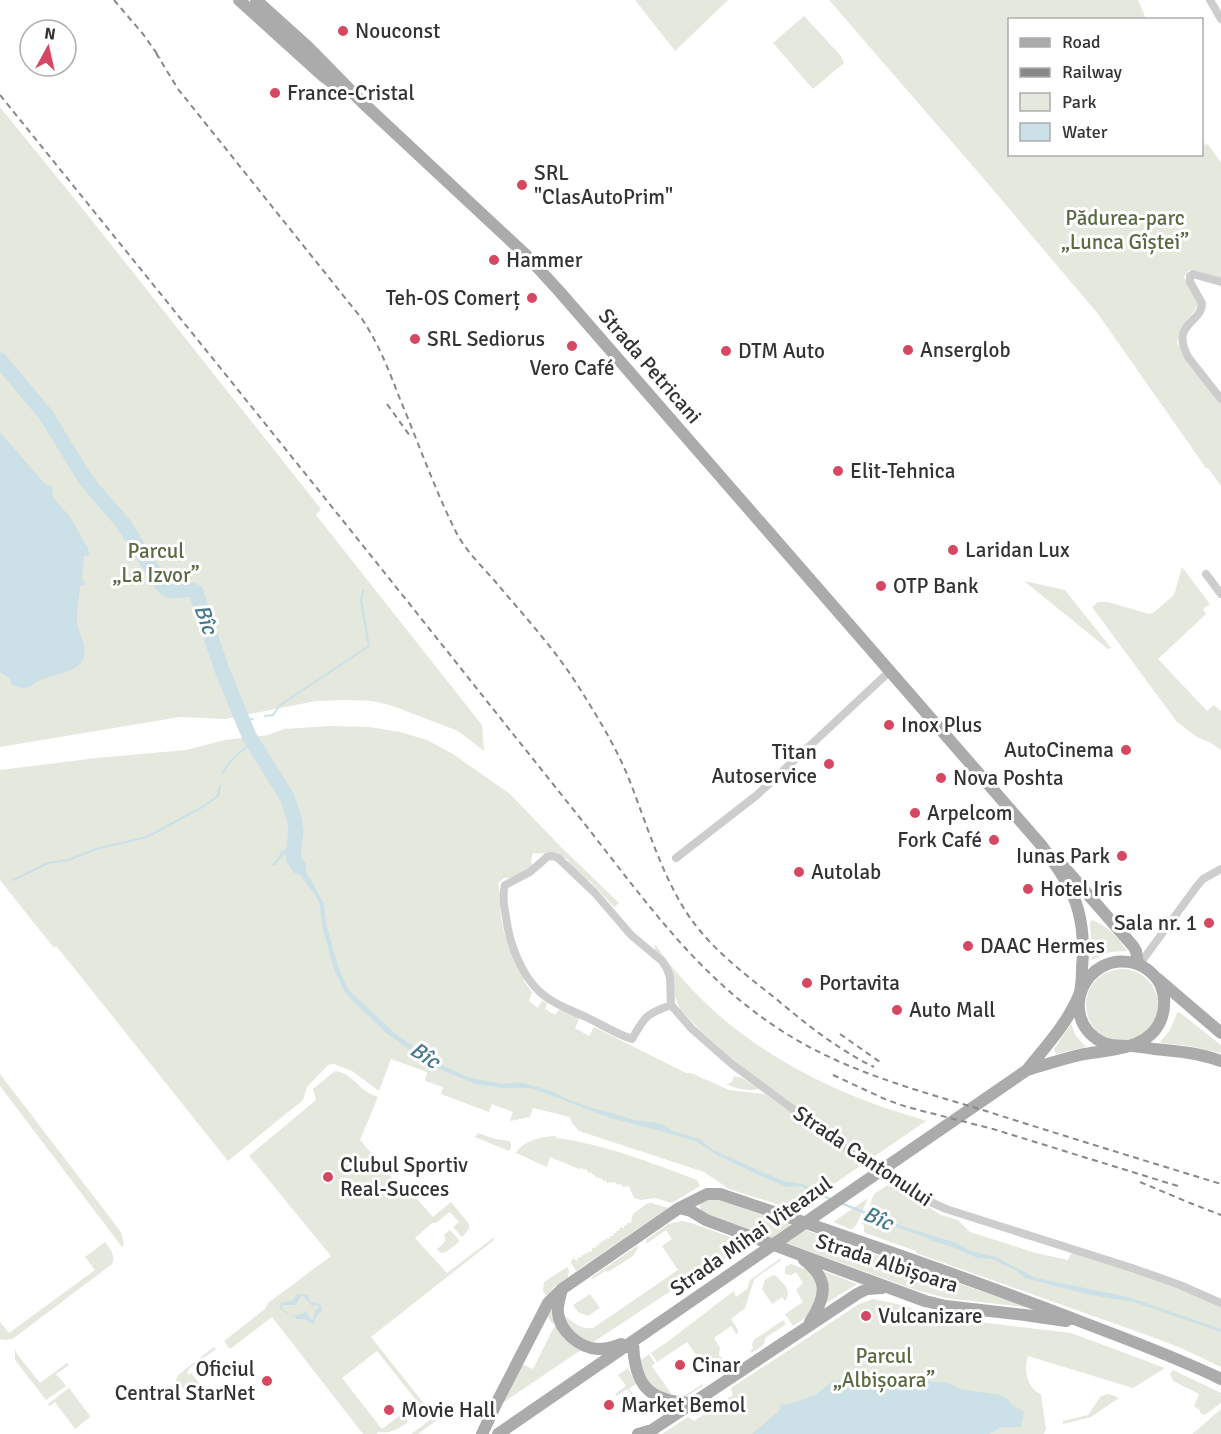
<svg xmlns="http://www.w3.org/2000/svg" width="1221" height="1434" font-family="Signika,sans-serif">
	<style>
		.green { fill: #e4e8dd }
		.water { fill: #cbe0e7 }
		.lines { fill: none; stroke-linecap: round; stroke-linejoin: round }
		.stream { stroke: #cbe0e7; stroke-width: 2 }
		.river { stroke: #cbe0e7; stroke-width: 15 }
		.minor { stroke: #cdcdcd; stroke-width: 8 }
		.primary { stroke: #ababab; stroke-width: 12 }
		.rail { stroke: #888; stroke-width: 2; stroke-dasharray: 6 4.5; stroke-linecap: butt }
		.poi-dot { fill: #d64861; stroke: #fff; stroke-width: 2 }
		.labels { text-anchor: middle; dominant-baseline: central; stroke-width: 6; stroke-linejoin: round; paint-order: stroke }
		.poi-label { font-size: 21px; fill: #333; stroke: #fff; text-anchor: start }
		.park-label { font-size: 21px; fill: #5a6b43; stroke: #fff }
		.street-label { font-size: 21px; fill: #333; stroke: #fff }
		.water-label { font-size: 22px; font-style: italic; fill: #477a8e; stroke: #fff }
	</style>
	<rect width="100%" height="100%" fill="#fff"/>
	<path class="green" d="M635,0H728L675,51Z
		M829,0H1138L1146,19L1010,20V154H1202V135L1205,145L1208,144L1221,163V279L1189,270L1184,277L1200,303C1190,316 1182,328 1177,343L1221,398V486L1208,468H1206L1098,314L978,172Z
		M804,16L841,56L844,63L813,89L773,43Z
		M0,107L82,208L321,509L316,515L482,725L484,751L458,731L393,706L372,701L347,700L316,701L225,719L180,717L0,747Z
		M1182,567L1210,604L1203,609L1206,614L1158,659L1207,711L1214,705L1221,711V750L1211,743L1197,737L1177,722L1092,607L1098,602H1108L1149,614L1153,613L1174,595Z
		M1024,581L1065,590L1111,648L1108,649Z
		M330,726L369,727L400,732L427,740L453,754L510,794L560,846L619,903L614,907L590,881L583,878L573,869L567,859L554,854L533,853L531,861L532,866C526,873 514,879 504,878L498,883C501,894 499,905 501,916C503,938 514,959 525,978L523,980L532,992L529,1001L538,1008L542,1001L547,1003L545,1009L555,1015L559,1010H563L580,1017L575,1028L589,1036L594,1027L686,1073H691L729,1090L765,1094L863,1164L796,1210L729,1189L704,1172L579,1131L572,1123L570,1117L533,1108L530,1117L510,1121L513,1112L492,1104L489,1112L441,1094L443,1087L425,1081L427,1072L391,1059L379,1091L352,1071L334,1064L328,1065L307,1087L303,1100L228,1161L62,953L56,946L54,948L0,880V770L97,758L186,750L225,740L268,735L284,729Z
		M1092,920C1108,926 1118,937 1127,951L1110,952L1092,960L1090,922Z
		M655,944C707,1018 774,1063 856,1097C879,1107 903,1113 926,1121L869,1160L755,1079L702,1032L680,1009L675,997L673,976L655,953Z
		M1086 1005a36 36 0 1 1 72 0a36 36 0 1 1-72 0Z
		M1179,1012L1221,1045V1053L1190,1046L1162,1043L1160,1042L1170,1030L1177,1013Z
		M1071,1024L1076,1036L1086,1047L1056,1054L1054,1049Z
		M335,1071C347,1072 355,1082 364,1090C368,1093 373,1095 378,1097L360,1140L405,1193L409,1190L433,1217L451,1202L469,1224V1229L462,1237L453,1227L459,1222L450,1212L436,1223H432L415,1238L447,1273L493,1238L494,1240L371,1337L437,1420L418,1434H411L431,1419L377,1351L342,1378L382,1429L404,1412L407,1416V1423C398,1429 390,1434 379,1432L376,1434H363L272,1317L230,1349L224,1341L265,1309L268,1303L331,1256L249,1156L316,1100L313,1089Z
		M0,1074L121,1232L124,1245L122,1247L0,1086Z
		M734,1076L742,1078L760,1089C749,1091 737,1090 727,1084L732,1082Z
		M478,1133L495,1139L510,1141L511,1148L509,1151L475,1137Z
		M556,1136V1138C605,1144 651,1163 697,1180L700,1186L672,1203L655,1198L641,1200L634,1198L629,1186L623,1187L621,1184L618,1185L615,1182L611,1183L610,1182L607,1183L606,1181H603L602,1178L600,1179L598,1177L596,1178L594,1174L592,1175L591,1172L588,1173L587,1169L583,1170L582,1168L579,1169L550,1157L547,1167L516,1153C524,1140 541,1137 556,1136Z
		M891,1183L941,1215L958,1220L970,1232L1036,1253L1068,1260L1072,1252L1140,1273L1221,1305V1367L1181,1348L1155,1338L916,1253V1251L868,1234L864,1232V1226L862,1224L874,1194Z
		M868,1198L858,1222L853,1229H850L833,1222Z
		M716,1199L1024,1306V1307L946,1298L916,1290L701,1212L700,1205C705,1199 709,1200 716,1199Z
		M648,1203H652L668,1208L576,1271L571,1263L573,1258L577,1261L578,1257L581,1258L582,1255H584L585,1253H588L589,1251L592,1252V1248H596V1245L599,1246L600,1242L602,1243L603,1240L606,1241V1238L609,1239L610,1236H613L614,1233H616V1231H619L620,1227L624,1228V1225L627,1226V1223H631L633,1214Z
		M682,1221L691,1223L747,1243L691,1282L690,1281L666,1294L592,1343C579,1339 572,1330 564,1320L565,1316C574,1323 581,1330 593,1328L678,1270L662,1246L672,1239L666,1230L646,1244L647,1239L668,1224Z
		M450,1230L459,1240V1242L446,1252L441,1253L437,1249C443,1244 447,1242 444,1235Z
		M105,1242C110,1249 116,1255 112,1264L14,1338L6,1340L0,1339V1322L9,1333L95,1270L85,1257Z
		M637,1246L638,1248L633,1256L608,1272L605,1271L593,1279L592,1277Z
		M781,1258L780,1261L757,1277L754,1280L745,1308L731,1319L738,1330L737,1335L731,1326L714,1338L720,1348L719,1355L728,1366V1369L723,1371H719L711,1360L707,1363L702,1364L687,1342L657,1362L651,1353C680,1334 706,1311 734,1291L736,1297L747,1289L750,1280Z
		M791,1264L811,1271L820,1285L812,1313L793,1326L785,1314L803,1302L796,1290L803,1283L796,1272L791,1275L785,1274V1267Z
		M567,1267L569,1271L568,1277L554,1287L548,1295H546L543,1291L544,1282Z
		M821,1270L857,1284L825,1304Z
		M773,1275L776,1276C783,1283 793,1291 785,1301L782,1297L772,1304L762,1289L765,1280Z
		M590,1294L600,1308L588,1316L578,1312L573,1305Z
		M873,1299L897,1304L944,1318L1071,1333L1165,1368L1133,1388L1028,1356C1024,1369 1026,1388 1041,1394L1046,1429L1044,1434H662L688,1417L694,1421L733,1395L731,1388L859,1304Z
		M551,1310L581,1350L501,1404L522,1364L533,1369L555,1325L551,1322L547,1316Z
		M783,1320L786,1324L765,1338C766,1346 758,1349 751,1353L750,1352L753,1348L752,1345L754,1340Z
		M214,1347L216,1349L191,1367L187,1372L189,1375L191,1373L206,1392L196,1401L193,1400L176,1380L178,1375Z
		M15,1350H16L17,1354L40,1383L67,1363L69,1365L56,1374L66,1386L46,1400L15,1360Z
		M649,1354L655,1363L652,1366L672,1395C683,1400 693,1390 702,1384L703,1386L684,1398L678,1399L653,1388L637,1363Z
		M628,1368L636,1384L629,1389L639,1402L637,1403L627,1389L617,1396L615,1394L626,1386L618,1375Z
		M1173,1370L1221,1393V1403L1205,1415L1200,1413V1410L1194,1406L1199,1394L1173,1381L1170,1374Z
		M69,1388L90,1416L89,1418L75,1429L55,1402L50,1406L48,1404Z
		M1109,1394L1119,1398L1091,1417L1063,1424V1421L1088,1415L1101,1396Z
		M1221,1409V1434H1192L1196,1431Z"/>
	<path class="water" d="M0,432L44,483L52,487L53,497L70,517L88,548L89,555L84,556L82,579L86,584L80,586C79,599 76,610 77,623C78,630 81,635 83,641C91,670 67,671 46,678C29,683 32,693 12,685L10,679L0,672Z
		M286,849L293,850L295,857L310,878L324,904L326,923L337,963L344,981L350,991L394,1033L441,1065L471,1078L503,1084L519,1082L552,1091L571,1101L583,1105L635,1120L657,1123L665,1126L672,1131L700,1139L713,1150L783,1181L802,1184L819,1193L905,1227L956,1243L971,1251L996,1257L1036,1278L1128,1297L1221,1329V1332L1134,1302L1086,1294L1025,1278L1017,1271L992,1259L978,1258L950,1246L932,1241L925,1237L904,1230L815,1194L801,1186L787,1187L763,1177L717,1155L696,1141L653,1129L611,1118L531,1088H503L476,1084L444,1071L426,1061L386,1033L352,1000L344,991L334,969L329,951L323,929L319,901L290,860L288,855L285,854L275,865H272L279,857L280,852Z
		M297,1294L307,1295L311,1302L320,1304L322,1307V1311L317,1315L314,1324L309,1322L304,1319H297L292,1316L293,1315L296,1316L306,1312L311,1320H313L315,1311L319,1307V1306L317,1305L312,1306L303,1296L300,1297L296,1305H283L282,1309L288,1312V1314L279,1308L281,1303L293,1300Z
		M864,1375L894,1377L948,1383L959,1389L1001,1395L1008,1399L1011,1404L1024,1412L1021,1427H1002L989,1434H752L780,1410V1405L793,1403L815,1395L832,1382Z"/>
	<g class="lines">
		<path class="stream" d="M265,716L273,715L280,705L369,646L361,600L363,591
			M242,721L253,719
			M222,774C229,760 241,751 252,742
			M13,880L48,863L68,860L96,849L147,837L204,806L218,796L220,786"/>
		<path class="river" d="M0,360L46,415L84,477L94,490L123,523L162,585C174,598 183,584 196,592L222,670L249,736L287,797L294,818L296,831L293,855L294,860L299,867"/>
		<path class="minor" d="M1210,0L1221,19
			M1221,282L1196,275L1193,274L1190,276V282L1202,303C1202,324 1170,322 1188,357L1221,399
			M1206,574L1221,594
			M676,858L757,795L890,671
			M1139,965L1197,886L1203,879L1221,869
			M671,1005C646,1014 645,1016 632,1039C616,1034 601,1024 586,1017C571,1010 553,1004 540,992C521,975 509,942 506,917C504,907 502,894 505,885L530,872L547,857L552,856L558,858L594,892L631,935L662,961L667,969L670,977L671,1005L692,1029L733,1065L862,1160L924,1199L946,1209L1132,1268L1180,1285L1221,1303"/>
		<path class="primary" d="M239,0L323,76L344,91
			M256,0L308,47L363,103L527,256L559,291L1042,846C1050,857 1058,868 1065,880C1082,907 1085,937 1082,968C1082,977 1082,987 1079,995C1067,1024 1046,1046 1027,1070L498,1434
			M1064,867L1133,946L1136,951L1138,964
			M1158,979L1221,1033
			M1027,1070C1045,1065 1062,1059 1080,1055C1109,1049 1151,1051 1162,1017C1165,1007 1165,996 1161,986C1156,975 1145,966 1134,963C1085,951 1057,1016 1100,1041C1110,1047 1119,1045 1131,1046C1138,1046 1146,1048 1154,1049C1177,1051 1199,1053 1221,1061
			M679,1208L691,1211L706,1220L925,1301L946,1306L1025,1315L1066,1321
			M804,1260C830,1279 826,1297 810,1322
			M562,1289C560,1297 557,1305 558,1313C560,1331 579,1348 598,1349C606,1349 613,1347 621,1344
			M633,1341C634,1382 646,1402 691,1403
			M482,1434L497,1402L548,1303L562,1289L679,1208L707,1194H720C837,1233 954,1273 1069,1317C1120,1337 1172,1355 1221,1379
			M638,1434L652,1430L857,1294L867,1289L882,1288"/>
		<path class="rail" d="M114,0L143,34L160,58
			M156,53L178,89L362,319C379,344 389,371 400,399C418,442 435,490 456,532C466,552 485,569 499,586C527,619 557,652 580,689C597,716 614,744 627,774C645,819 658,865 683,907C706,945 741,971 775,998C806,1024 837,1049 874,1067
			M0,95C160,293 320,491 478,690C520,743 563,796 605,850C658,918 707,983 782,1031C844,1071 916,1090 986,1111C1064,1136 1143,1160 1221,1184
			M387,404L410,436
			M840,1034L880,1062
			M833,1075L887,1100L907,1107L993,1129L1181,1187
			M1140,1182L1190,1203L1221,1215"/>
	</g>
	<g class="poi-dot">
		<circle cx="343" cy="31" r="6"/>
		<circle cx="275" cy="93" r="6"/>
		<circle cx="522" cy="185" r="6"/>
		<circle cx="494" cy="260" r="6"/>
		<circle cx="532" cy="298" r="6"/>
		<circle cx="415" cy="339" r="6"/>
		<circle cx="572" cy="346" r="6"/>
		<circle cx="908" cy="350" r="6"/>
		<circle cx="726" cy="351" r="6"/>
		<circle cx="838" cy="471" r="6"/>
		<circle cx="953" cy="550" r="6"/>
		<circle cx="881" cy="586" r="6"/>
		<circle cx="889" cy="725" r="6"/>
		<circle cx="1126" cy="750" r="6"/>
		<circle cx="829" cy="764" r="6"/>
		<circle cx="941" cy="778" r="6"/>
		<circle cx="915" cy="813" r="6"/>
		<circle cx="994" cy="840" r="6"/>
		<circle cx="1122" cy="856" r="6"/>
		<circle cx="799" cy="872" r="6"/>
		<circle cx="1028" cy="889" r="6"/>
		<circle cx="1209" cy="923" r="6"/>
		<circle cx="968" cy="946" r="6"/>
		<circle cx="807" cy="983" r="6"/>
		<circle cx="897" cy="1010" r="6"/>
		<circle cx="328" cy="1177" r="6"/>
		<circle cx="866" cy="1316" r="6"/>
		<circle cx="680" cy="1365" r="6"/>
		<circle cx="267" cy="1381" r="6"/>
		<circle cx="609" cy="1405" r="6"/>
		<circle cx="389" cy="1410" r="6"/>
	</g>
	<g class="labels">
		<g class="poi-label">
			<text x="355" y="31">Nouconst</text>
			<text x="287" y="93">France-Cristal</text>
			<text x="534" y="173">SRL<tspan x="534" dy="24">"ClasAutoPrim"</tspan></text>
			<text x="506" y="260">Hammer</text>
			<text x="520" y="298" text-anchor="end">Teh-OS Comerț</text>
			<text x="427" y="339">SRL Sediorus</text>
			<text x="920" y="350">Anserglob</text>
			<text x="738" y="351">DTM Auto</text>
			<text x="572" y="368" text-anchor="middle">Vero Café</text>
			<text x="850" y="471">Elit-Tehnica</text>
			<text x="965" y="550">Laridan Lux</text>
			<text x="893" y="586">OTP Bank</text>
			<text x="901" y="725">Inox Plus</text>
			<text x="1114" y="750" text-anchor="end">AutoCinema</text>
			<text x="817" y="752" text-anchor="end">Titan<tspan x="817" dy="24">Autoservice</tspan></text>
			<text x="953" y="778">Nova Poshta</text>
			<text x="927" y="813">Arpelcom</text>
			<text x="982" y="840" text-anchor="end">Fork Café</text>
			<text x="1110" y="856" text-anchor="end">Iunas Park</text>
			<text x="811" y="872">Autolab</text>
			<text x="1040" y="889">Hotel Iris</text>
			<text x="1197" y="923" text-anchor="end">Sala nr. 1</text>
			<text x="980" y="946">DAAC Hermes</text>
			<text x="819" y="983">Portavita</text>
			<text x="909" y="1010">Auto Mall</text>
			<text x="340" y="1165">Clubul Sportiv<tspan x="340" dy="24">Real-Succes</tspan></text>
			<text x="878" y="1316">Vulcanizare</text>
			<text x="692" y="1365">Cinar</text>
			<text x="255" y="1369" text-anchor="end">Oficiul<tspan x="255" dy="24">Central StarNet</tspan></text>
			<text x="621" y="1405">Market Bemol</text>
			<text x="401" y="1410">Movie Hall</text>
		</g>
		<g class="park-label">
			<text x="1125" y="218">Pădurea-parc<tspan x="1125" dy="24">„Lunca Gîștei”</tspan></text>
			<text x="156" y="551">Parcul<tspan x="156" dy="24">„La Izvor”</tspan></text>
			<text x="884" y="1356">Parcul<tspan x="884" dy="24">„Albișoara”</tspan></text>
		</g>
		<g class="street-label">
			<text transform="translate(650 366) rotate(49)">Strada Petricani</text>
			<text transform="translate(863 1156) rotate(34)">Strada Cantonului</text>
			<text transform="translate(751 1236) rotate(-35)">Strada Mihai Viteazul</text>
			<text transform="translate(887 1263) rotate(18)">Strada Albișoara</text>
		</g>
		<g class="water-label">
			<text transform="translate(206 619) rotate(70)">Bîc</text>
			<text transform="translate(425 1055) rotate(33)">Bîc</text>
			<text transform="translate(878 1218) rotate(23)">Bîc</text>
		</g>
	</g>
	<rect x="1008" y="18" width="195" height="138" fill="#ffffff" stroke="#adadad" stroke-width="1.5"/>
	<rect x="1020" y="38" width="30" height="9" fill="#ababab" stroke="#adadad" stroke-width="1.5"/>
	<text x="1062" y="48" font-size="18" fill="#333333">Road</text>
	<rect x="1020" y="68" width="30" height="9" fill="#888888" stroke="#adadad" stroke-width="1.5"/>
	<text x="1062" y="78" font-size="18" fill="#333333">Railway</text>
	<rect x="1020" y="93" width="30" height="18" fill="#e4e8dd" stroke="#adadad" stroke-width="1.5"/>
	<text x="1062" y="108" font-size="18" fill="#333333">Park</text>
	<rect x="1020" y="123" width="30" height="18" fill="#cbe0e7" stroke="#adadad" stroke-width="1.5"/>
	<text x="1062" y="138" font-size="18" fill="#333333">Water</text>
	<g transform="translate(48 48) rotate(8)"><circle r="28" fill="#ffffff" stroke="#adadad" stroke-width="1.5"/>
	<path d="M0-4.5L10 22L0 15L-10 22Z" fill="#d64861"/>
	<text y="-9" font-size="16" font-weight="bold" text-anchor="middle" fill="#333333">N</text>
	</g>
</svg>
